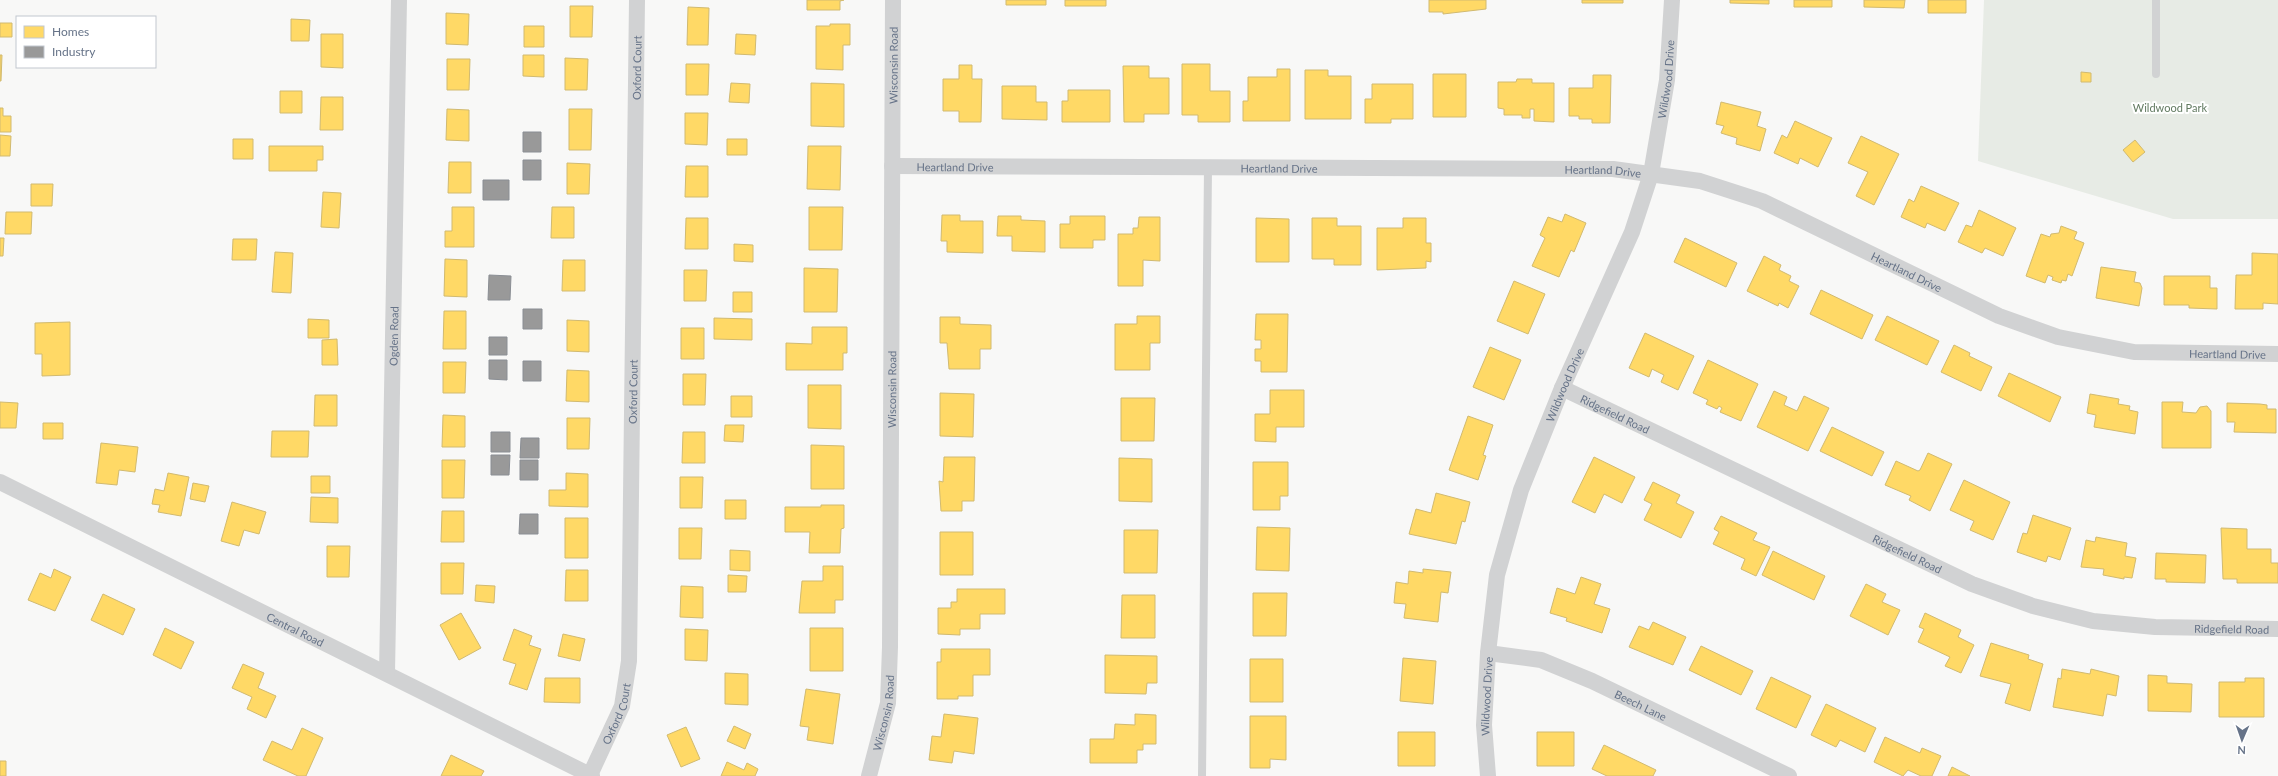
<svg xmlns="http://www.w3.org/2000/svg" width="2278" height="776" font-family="Lato,sans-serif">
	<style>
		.green { fill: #e7ebe5 }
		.homes { fill: #ffd966; stroke: #d1ba70 }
		.industry { fill: #999; stroke: #8a8e94 }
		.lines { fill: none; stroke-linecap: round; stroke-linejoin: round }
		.lane { stroke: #d1d2d3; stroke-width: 8 }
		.street { stroke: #d1d2d3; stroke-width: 16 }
		.labels { text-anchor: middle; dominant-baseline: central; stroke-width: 4; stroke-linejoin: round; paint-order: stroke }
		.street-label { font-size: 11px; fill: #667388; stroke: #fff }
		.park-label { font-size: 11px; fill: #627a61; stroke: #fff }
	</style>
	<rect width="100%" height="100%" fill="#f8f8f7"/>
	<path class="green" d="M1984,0H2278V219H2173L1978,161Z"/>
	<path class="homes" d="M807,0H844L840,1V10H807Z
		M1006,0H1046V5H1006Z
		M1065,0H1106V6H1065Z
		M1429,0H1486V9L1443,14V12H1429Z
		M1582,0H1623V3H1582Z
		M1730,0H1769V4L1730,3Z
		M1794,0H1832V7H1794Z
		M1864,0H1905L1904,8L1864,7Z
		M1928,0H1966V13H1928Z
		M570,6H593L592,37H570Z
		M688,7L709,8L708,45H687Z
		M446,13L469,14L468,45L446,44Z
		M291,19L310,20L309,41H291Z
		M0,23H12V37H0Z
		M830,24H850V45H843V70L816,69V26H830Z
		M524,26H544V47H524Z
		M321,34H343V68L321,67Z
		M736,34L756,35L755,55L735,54Z
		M0,55H2L1,81H0Z
		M523,55H544V77L523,76Z
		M565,58L588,59L587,90H565Z
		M447,59H470L469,90H447Z
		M686,64H709L708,95H686Z
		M1182,64H1210V91H1230V122H1198V115H1182Z
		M959,65H972V79H982L981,122H959V111H943V79H959Z
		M1123,66H1149V78H1169V114H1144V122H1124Z
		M1277,69H1290V121H1243V101H1248V77H1277Z
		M1305,70H1328V76H1351V119H1305Z
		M2081,72L2091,73V82H2081Z
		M1433,74H1466V117H1433Z
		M1593,75H1611L1610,123H1592V119H1579V116H1569V88H1593Z
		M1517,79H1532V83H1554V122L1534,121V109H1530V118H1522V115H1504V109L1498,108V82H1516Z
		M731,83L750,84L749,103L729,102Z
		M811,83L844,84V127L811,126Z
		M1372,84H1413V119H1391V123H1365V99H1372Z
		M1002,86H1036V102H1047V120L1002,119Z
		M1068,90H1110V122H1062V101H1068Z
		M280,91H302V113H280Z
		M321,97H343V130H320Z
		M1721,102L1761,112L1757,126L1766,129L1760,151L1736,144L1737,138L1721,133L1724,126L1716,124Z
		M0,108H3V116H11V132H0Z
		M447,109L469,110V141L446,140Z
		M569,109H592L591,150H569Z
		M685,113H708L707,145L685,144Z
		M1795,121L1832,138L1818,167L1800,158L1798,164L1774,153L1782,135L1787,138Z
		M0,135L11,136L10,156H0Z
		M1861,136L1899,154L1874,205L1856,196L1868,172L1848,163Z
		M233,139H253V159H233Z
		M727,139H747V155H727Z
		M2135,140L2145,152L2133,162L2123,150Z
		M269,146H323V160H317V171H269Z
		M808,146H841L840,190L807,189Z
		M449,162H471V193H448Z
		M567,163L590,164L589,194H567Z
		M686,166H708V197H685Z
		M31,184H53L52,206H31Z
		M1921,186L1959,203L1945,231L1927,223L1925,228L1901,217L1909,199L1914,202Z
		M323,192L341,193L339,228L321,227Z
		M452,207H474V247H445V231H452Z
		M552,207H574V238H551Z
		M809,207H843L842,250H809Z
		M1979,210L2016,228L2003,256L1985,248L1982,253L1958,242L1966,225L1972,227Z
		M6,212H32L31,234H5Z
		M1565,214L1586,223L1574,252L1571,250L1559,277L1532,266L1545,238L1540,235L1548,217L1562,222Z
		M942,215H960V221H983V253L947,252V241H941Z
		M998,216H1021V220L1045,221V252L1012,251V236H997Z
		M1070,216H1105V240H1093V248H1060V224H1070Z
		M1139,217H1160V261L1143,260V286H1118V234H1133V228H1138Z
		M686,218H708V249H685Z
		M1256,218L1289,219V262H1256Z
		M1312,218H1337V226H1361V265H1334V259H1312Z
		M1403,218H1426V243H1431V262L1426,261V268L1377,270V228H1403Z
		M2061,226L2077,232L2074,239L2084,243L2072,276L2068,274L2066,281L2062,280L2061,283L2052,280L2053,277L2048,275L2045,283L2026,276L2041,234L2050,237L2051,234L2059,233Z
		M0,238H4L3,256H0Z
		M1685,238L1737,263L1726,287L1674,262Z
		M233,239H257L256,260H232Z
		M734,244L753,245V262L734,261Z
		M275,252L293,253L291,293L272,292Z
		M2252,253L2278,254V304L2263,303V309H2235L2236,275H2252Z
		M1764,256L1781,265L1779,270L1791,276L1789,281L1799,286L1788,308L1779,303L1778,306L1747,291Z
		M445,259L467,260V297L444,296Z
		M563,260H585V291H562Z
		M2101,267L2136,272L2134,282L2140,283L2142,288L2139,306L2096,298Z
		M804,268L838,269L837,312H804Z
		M684,270H707L706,301H684Z
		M2164,276H2210V288H2217V309L2189,308V305H2164Z
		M1514,281L1545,294L1528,334L1497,321Z
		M1821,290L1873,315L1862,339L1810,314Z
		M733,292H752V312H733Z
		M444,311H466V349H443Z
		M1256,314H1288L1287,372H1261V361H1255V349H1261V340H1255Z
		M1137,316H1160V343H1150V370H1115V324H1137Z
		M1887,316L1939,341L1927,365L1875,340Z
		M940,317H960V324L991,325V349H980V369H949L947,343H940Z
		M714,318L752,319V340L714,339Z
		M308,319L329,320V338H308Z
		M567,320L589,321V352L567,351Z
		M70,322V375L42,376V354H35V323Z
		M812,327H847V353H843V370H786V343L812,344Z
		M681,328H704V359H681Z
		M1645,333L1694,356L1678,390L1661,382L1664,375L1652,369L1649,377L1629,368Z
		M337,339L338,365H322V340Z
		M1954,345L1970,353L1969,356L1992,367L1981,391L1941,372Z
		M1490,347L1521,360L1504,400L1473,387Z
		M1708,360L1758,384L1741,421L1720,412L1722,408L1719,406L1717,409L1706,404L1708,400L1693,393Z
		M443,362H466L465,393H443Z
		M567,370L589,371V402L566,401Z
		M2009,373L2061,397L2050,422L1998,396Z
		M683,374H706L705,405H683Z
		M808,385H841V429L808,428Z
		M1270,390H1304V427H1276V442L1255,441V414H1270Z
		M1774,391L1787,397L1784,405L1797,411L1804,396L1829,408L1808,451L1757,427Z
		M940,393L974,394L973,437L940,436Z
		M2090,394L2119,399L2118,404L2130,406L2129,410L2138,412L2135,434L2094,427L2096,415L2087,413Z
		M315,395H337V426H314Z
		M731,396H752V417H731Z
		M1121,398H1155L1154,441H1121Z
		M0,402L18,403L16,428H0Z
		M2162,402H2183L2182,412L2196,413L2200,407L2207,406L2211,411V448H2162Z
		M2227,403L2260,404L2267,405V409H2276V433L2234,432L2235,422H2227Z
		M443,415L465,416V447H442Z
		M1468,416L1493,425L1483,455L1486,456L1478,480L1449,470Z
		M567,418H590L589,449H567Z
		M43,423H63V439H43Z
		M725,425H744L743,442L724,441Z
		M1832,427L1884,452L1872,476L1820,451Z
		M272,431H309L308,457H271Z
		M683,432H705V463H682Z
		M101,443L138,447L135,472L119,470L117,485L96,483Z
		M811,445L844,446V489H811Z
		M1928,453L1952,464L1930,511L1909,500L1911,496L1885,485L1896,461L1918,471L1920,470Z
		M944,457H975L974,501H962V511H941L939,481L943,482Z
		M1594,457L1635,477L1622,503L1604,494L1595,513L1572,502Z
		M1119,458L1152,459V502L1119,501Z
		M442,460H465L464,498H442Z
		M1253,462H1288V496H1280V510H1253Z
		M168,473L189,477L181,516L158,512L160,505L152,504L155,489L164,491Z
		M566,473L588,474V507L549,506V490H566Z
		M311,476H330V493H311Z
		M680,477H703L702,508H680Z
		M1964,480L2010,502L1993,540L1970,530L1974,521L1950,510Z
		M1653,482L1680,495L1676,503L1694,512L1681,538L1644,520L1652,504L1644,500Z
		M193,483L209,486L205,502L190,499Z
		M1436,493L1470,502L1465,522L1462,521L1456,544L1409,534L1416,509L1431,513Z
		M311,497L338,498V523L310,522Z
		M725,500H746V519H725Z
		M232,502L266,512L259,534L244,530L239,546L221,541Z
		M821,505H844V528L841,529L840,553H809L810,532H785V507H821Z
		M442,511H464V542H441Z
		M2033,515L2071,528L2060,560L2048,556L2046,562L2017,552L2023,533L2027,534Z
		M1721,516L1757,533L1753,540L1770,547L1756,576L1741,569L1745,559L1713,544L1719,532L1714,529Z
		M565,518H588V558H565Z
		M1257,527L1290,528L1289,571L1256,570Z
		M679,528H702L701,559H679Z
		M2221,528L2247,529V549H2271V563H2278V583H2237V579H2223Z
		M1124,530H1158L1157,573H1124Z
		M940,532H973V575H940Z
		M2096,537L2127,543L2125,556L2136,558L2132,578L2124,577V579L2103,575L2104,569L2081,567L2086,540L2095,542Z
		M327,546H350L349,577H327Z
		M730,550L750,551V571L730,570Z
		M1773,551L1825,576L1814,600L1762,575Z
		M2156,553L2206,555L2205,583L2166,582V579H2155Z
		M441,563H464L463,594H441Z
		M823,566H843V600H835V613H799L802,581H823Z
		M54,569L71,577L55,611L28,600L40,573L51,578Z
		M1423,569L1451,572L1448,593L1441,592L1438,622L1404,618L1406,604L1394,603L1396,582L1408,584L1409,571L1423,573Z
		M566,570H588V601H565Z
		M728,575L747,576L746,592H728Z
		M1581,577L1601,584L1594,604L1610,609L1602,633L1566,621L1567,618L1550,613L1557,588L1575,594Z
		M1866,584L1886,594L1882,602L1900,610L1888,635L1850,616Z
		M476,585L495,586L494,603L475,601Z
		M681,586L703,587V618L680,617Z
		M957,589H1005V614H980V629H960V635L938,634V608H951V602H957Z
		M1253,593H1287L1286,636H1253Z
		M103,594L135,609L123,635L91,620Z
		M1122,595H1155V638H1121Z
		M461,613L481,648L459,660L440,625Z
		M1925,613L1961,630L1958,637L1974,645L1961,673L1945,666L1950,657L1918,642L1924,629L1919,627Z
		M1653,622L1686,637L1673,665L1629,647L1639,626L1649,630Z
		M165,628L194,642L181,669L153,655Z
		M810,628H843V671H810Z
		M514,629L532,636L529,645L541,649L527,690L509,684L516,664L503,660Z
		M685,629L708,630L707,661L685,660Z
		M563,634L585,639L580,661L558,656Z
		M1991,643L2029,655L2028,659L2043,664L2030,711L2005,703L2011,684L1980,676Z
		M1701,646L1753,671L1741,695L1689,670Z
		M941,649H990V675H973V696H958V699H937V662H941Z
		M1105,655L1157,656V683H1147L1146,694L1105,693Z
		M1403,658L1436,661L1433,704L1400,701Z
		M1250,659H1283V702H1250Z
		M243,664L264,673L258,688L276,696L266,718L247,709L252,697L232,688Z
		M2062,669L2090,674L2091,669L2119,676L2116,696L2107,694L2103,716L2053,707L2058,678L2061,679Z
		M725,673L748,674V705L725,704Z
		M2148,675L2167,676V683L2192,684L2191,712L2148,711Z
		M1771,677L1811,696L1796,728L1756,709Z
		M545,678H580V703L544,702Z
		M2245,678H2264V717H2219V682H2245Z
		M806,689L840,694L833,744L807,740L809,727L800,726Z
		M1826,704L1876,728L1865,752L1840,740L1836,747L1811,735Z
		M944,714L978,718L974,754L954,751L952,763L929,760L932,736L941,737Z
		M1135,714L1156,715V744H1143V750H1137V763H1090V739H1114L1115,724L1135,725Z
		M1250,716H1286V760L1270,759V768H1250Z
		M734,726L751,734L745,749L727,741Z
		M686,727L700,759L681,767L667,735Z
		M302,728L323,738L306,776H298L263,760L272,741L292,750Z
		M1398,732H1435V766H1398Z
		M1537,732H1574V766H1537Z
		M1885,737L1920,753L1922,748L1941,756L1932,776H1921L1908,770L1903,776L1874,762Z
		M1604,745L1656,770L1653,776H1607L1592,769Z
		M451,755L484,771L481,776H441Z
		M0,761H6V776H0Z
		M727,762L744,770L747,763L758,769L755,776H721Z
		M1952,767L1970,776H1948Z"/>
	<path class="industry" d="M523,132H541V152H523Z
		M523,160H541V180H523Z
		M483,180H509V200H483Z
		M489,275L511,276L510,300H488Z
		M523,309H542V329H523Z
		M489,337H507V355H489Z
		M489,360H507V380L489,379Z
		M523,361H541V381H523Z
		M491,432H510V452H491Z
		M521,438H539V458H520Z
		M491,455H510L509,475H491Z
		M520,460H538V480H520Z
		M520,514H538V534H519Z"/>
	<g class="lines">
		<path class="lane" d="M2156,74V0
			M1202,776L1208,168"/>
		<g class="street">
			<path id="s1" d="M892,166L1613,169L1700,181L1762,201L1999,316L2058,337L2134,352L2278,354"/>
			<path id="s2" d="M1562,388L1972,584L2033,606L2093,621L2155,627L2278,629"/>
			<path id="s3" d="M0,482L592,776"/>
			<path id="s4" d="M1488,653L1541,660L1592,681L1789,776"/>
			<path id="s5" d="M387,673L399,0"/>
			<path id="s6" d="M590,775L622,706L629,661L637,0"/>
			<path id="s7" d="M869,776L888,703L890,647L893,0"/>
			<path id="s8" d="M1488,776L1484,725L1488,653L1497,575L1521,490L1562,388L1632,232L1651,174L1667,80L1672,0"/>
		</g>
	</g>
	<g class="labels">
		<g class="street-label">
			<text stroke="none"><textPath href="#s7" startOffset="713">Wisconsin Road</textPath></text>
			<text stroke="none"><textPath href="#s6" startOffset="715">Oxford Court</textPath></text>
			<text stroke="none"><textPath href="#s8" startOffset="728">Wildwood Drive</textPath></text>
			<text stroke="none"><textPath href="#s1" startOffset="63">Heartland Drive</textPath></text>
			<text stroke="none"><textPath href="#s1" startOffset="387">Heartland Drive</textPath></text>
			<text stroke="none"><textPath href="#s1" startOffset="711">Heartland Drive</textPath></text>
			<text stroke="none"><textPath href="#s1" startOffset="1035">Heartland Drive</textPath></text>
			<text stroke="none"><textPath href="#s5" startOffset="337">Ogden Road</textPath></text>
			<text stroke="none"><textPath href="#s1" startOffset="1371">Heartland Drive</textPath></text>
			<text stroke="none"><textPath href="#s8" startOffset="404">Wildwood Drive</textPath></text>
			<text stroke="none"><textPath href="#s7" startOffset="389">Wisconsin Road</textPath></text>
			<text stroke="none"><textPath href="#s6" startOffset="391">Oxford Court</textPath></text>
			<text stroke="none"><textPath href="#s2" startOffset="59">Ridgefield Road</textPath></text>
			<text stroke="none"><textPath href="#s2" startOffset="383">Ridgefield Road</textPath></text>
			<text stroke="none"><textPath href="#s2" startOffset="720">Ridgefield Road</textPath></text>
			<text stroke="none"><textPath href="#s3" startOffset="330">Central Road</textPath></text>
			<text stroke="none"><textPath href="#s8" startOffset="80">Wildwood Drive</textPath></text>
			<text stroke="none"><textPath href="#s4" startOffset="163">Beech Lane</textPath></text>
			<text stroke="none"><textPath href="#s7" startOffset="65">Wisconsin Road</textPath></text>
			<text stroke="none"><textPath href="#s6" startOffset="67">Oxford Court</textPath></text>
		</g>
		<g class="park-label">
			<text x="2170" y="107">Wildwood Park</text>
		</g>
	</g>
	<rect x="16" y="16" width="140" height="52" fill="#ffffff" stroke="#c2c7cf"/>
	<rect x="24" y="26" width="20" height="12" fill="#ffd966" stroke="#c2c7cf"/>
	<text x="52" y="36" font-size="12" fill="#667388">Homes</text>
	<rect x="24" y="46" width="20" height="12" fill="#999999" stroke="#c2c7cf"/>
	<text x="52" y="56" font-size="12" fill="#667388">Industry</text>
	<g transform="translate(2242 740) rotate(182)" stroke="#ffffff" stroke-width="3" paint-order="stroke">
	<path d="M0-3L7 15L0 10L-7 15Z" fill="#667388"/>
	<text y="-6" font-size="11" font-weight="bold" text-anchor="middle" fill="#667388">N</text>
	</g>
</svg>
